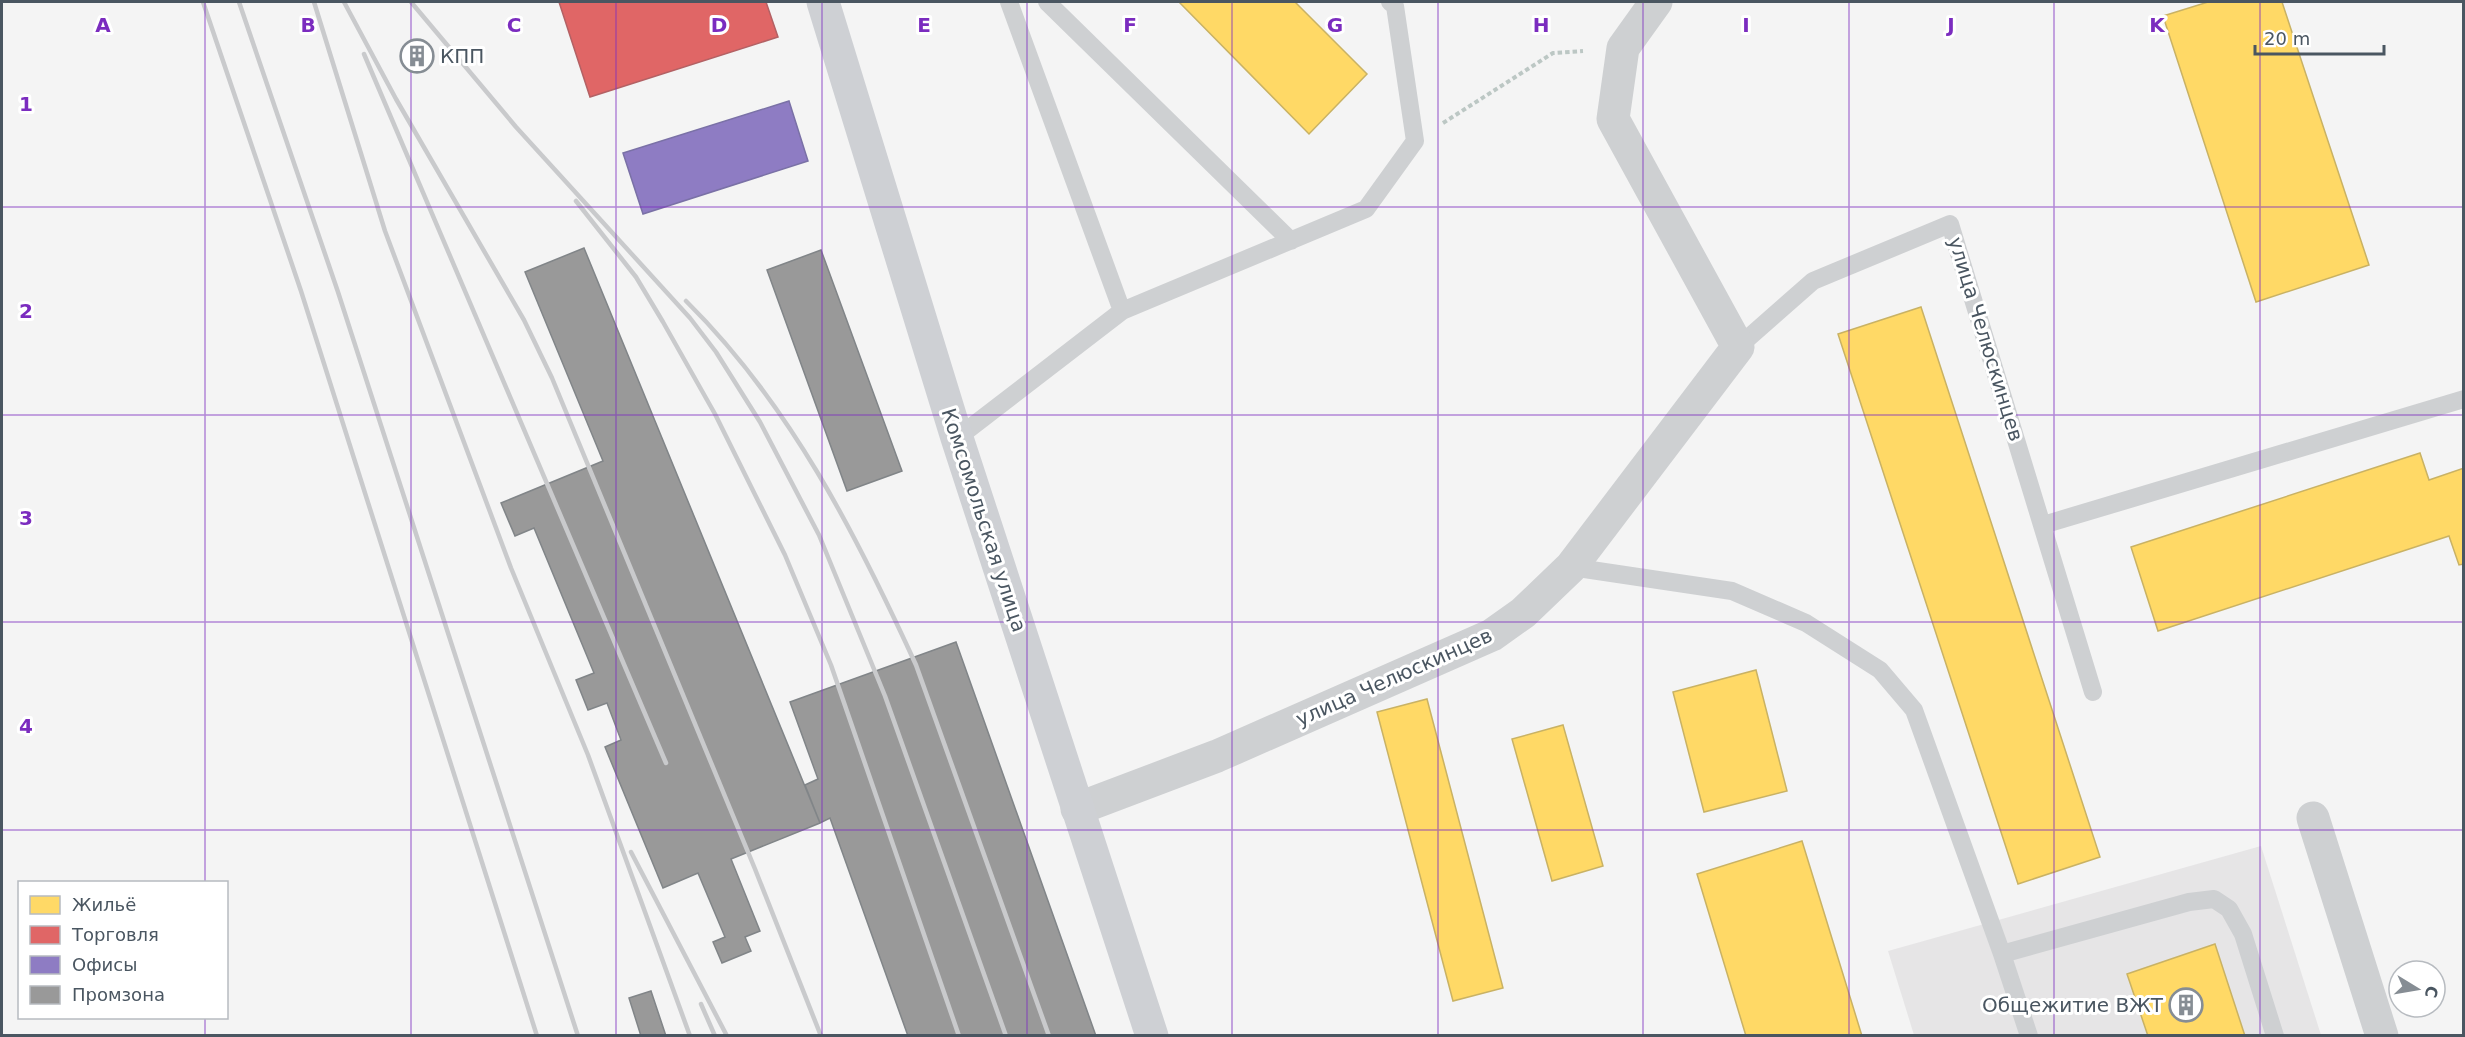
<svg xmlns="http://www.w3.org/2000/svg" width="2465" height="1037" font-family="'DejaVu Sans',sans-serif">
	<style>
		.education { fill: #e6e5e6 }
		.homes { fill: #ffd966; stroke: #c9b264; stroke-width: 1.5 }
		.shops { fill: #e06666; stroke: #b36164; stroke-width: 1.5 }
		.offices { fill: #8e7cc3; stroke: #7a71a6; stroke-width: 1.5 }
		.industry { fill: #999; stroke: #818588; stroke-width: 1.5 }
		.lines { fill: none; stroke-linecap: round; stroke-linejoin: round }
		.path { stroke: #bcc7c4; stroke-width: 4; stroke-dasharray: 4.5 3; stroke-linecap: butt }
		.service { stroke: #ced0d2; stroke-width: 18 }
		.minor { stroke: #ced0d2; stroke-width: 33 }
		.secondary { stroke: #ced0d4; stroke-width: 33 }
		.rail { stroke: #c9cacc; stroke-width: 4.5 }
		.grid { fill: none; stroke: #7b2cbf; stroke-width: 1.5; stroke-opacity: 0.55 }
		.labels { text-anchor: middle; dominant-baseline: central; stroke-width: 6; stroke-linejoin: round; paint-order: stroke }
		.poi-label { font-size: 20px; fill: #4a5661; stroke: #fff; text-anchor: start }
		.street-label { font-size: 20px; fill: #4a5661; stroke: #fff }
		.grid-label { font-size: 20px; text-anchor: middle; font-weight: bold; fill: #7b2cbf; stroke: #fff; stroke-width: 6; stroke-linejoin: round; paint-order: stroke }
	</style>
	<rect width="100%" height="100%" fill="#f4f4f4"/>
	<path class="education" d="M2261,846L2321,1035H1914L1888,951Z"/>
	<path class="homes" d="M1179,2H1295L1367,74L1309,134Z
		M2208,2H2282L2369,265L2256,302L2163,16Z
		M1921,307L2100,857L2018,884L1838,334Z
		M2420,453L2429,480L2464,468V564L2459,565L2449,536L2158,631L2131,547Z
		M1756,670L1787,791L1704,812L1673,692Z
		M1427,699L1503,988L1453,1001L1377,712Z
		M1563,725L1603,866L1552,881L1512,739Z
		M1802,841L1862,1036H1746L1697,874Z
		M2215,944L2245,1036H2148L2127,974Z"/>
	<path class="shops" d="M559,2H766L778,37L590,97Z"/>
	<path class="offices" d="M789,101L808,161L643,214L623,153Z"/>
	<path class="industry" d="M423,42L433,60L411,71L402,53Z
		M584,248L820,823L731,859L760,931L745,937L751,951L722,963L713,942L725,937L698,873L663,888L605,747L621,740L607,703L588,710L576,680L594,673L534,528L515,536L501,503L603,461L525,272Z
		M821,250L902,471L847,491L767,270Z
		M956,642L1096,1036H908L830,818L820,823L805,785L818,779L790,702Z
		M651,991L666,1036H641L629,998Z"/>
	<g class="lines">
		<path class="path" d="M1443,123L1553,53L1583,51"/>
		<path class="service" d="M1009,2L1122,311
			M1047,2L1291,241
			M1738,347L1813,281L1950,224L2093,692
			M957,438L1122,311L1366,209L1415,141L1395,6L1390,2
			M2043,525L2464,399
			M1571,567L1732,591L1806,623L1880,670L1914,710L2002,954
			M2029,1036L2002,954L2189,902L2214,899L2229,909L2243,934L2275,1036"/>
		<path class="minor" d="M1077,809L1217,756L1492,635L1523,613L1571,567L1738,347L1613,119L1623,48L1656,2
			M2313,818L2382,1036"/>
		<path class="secondary" d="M823,2L957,438L1152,1036"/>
		<path class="rail" d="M203,2L301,291L537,1036
			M239,2L338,292L578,1036
			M314,2L385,231L511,568L588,755L690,1036
			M344,2L396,99L524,320L552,378L755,869L821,1036
			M411,2L516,127L690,318L716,352L760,422L819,535L885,696L1006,1036
			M364,54L666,763
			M576,201L636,277L663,322L715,414L785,555L831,665L959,1036
			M686,301C790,404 856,534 916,665L1049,1036
			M631,852L727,1036
			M701,1004L715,1036"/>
	</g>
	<path class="grid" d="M205,2V882M411,2V1036M616,2V1036M822,2V1036M1027,2V1036M1232,2V1036M1438,2V1036M1643,2V1036M1849,2V1036M2054,2V1036M2260,2V1036M2,207H2464M2,415H2464M2,622H2464M2,830H2464M205,1018V1036"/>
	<defs>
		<g id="building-ring" transform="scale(1.725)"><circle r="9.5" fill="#fff" stroke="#868d94" stroke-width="1.5"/><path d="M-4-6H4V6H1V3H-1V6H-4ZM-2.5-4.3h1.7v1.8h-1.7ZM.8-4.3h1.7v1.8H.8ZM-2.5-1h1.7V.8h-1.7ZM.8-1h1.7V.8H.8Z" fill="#868d94"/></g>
	</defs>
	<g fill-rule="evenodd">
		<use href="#building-ring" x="417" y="56"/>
		<use href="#building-ring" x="2186" y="1005"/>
	</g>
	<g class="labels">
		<g class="poi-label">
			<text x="440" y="56">КПП</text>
			<text x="2163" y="1005" text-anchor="end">Общежитие ВЖТ</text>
		</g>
		<g class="street-label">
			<text transform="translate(1986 339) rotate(73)">улица Челюскинцев</text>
			<text transform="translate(984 520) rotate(72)">Комсомольская улица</text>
			<text transform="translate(1394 677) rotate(-24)">улица Челюскинцев</text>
		</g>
	</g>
	<g class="grid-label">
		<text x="103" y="32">A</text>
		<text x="308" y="32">B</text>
		<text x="514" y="32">C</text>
		<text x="719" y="32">D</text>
		<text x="924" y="32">E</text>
		<text x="1130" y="32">F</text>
		<text x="1335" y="32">G</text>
		<text x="1541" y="32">H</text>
		<text x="1746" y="32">I</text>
		<text x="1951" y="32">J</text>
		<text x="2157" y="32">K</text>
		<text x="26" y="111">1</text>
		<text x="26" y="318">2</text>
		<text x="26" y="525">3</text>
		<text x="26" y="733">4</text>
	</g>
	<rect width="2465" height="1037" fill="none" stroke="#4a5661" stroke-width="6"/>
	<rect x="18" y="881" width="210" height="138" fill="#ffffff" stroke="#b7bbc0" stroke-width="1.5"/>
	<rect x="30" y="896" width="30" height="18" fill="#ffd966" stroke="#b7bbc0" stroke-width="1.5"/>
	<text x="72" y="911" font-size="18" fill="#4a5661">Жильё</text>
	<rect x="30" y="926" width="30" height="18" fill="#e06666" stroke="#b7bbc0" stroke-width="1.5"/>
	<text x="72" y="941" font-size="18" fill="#4a5661">Торговля</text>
	<rect x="30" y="956" width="30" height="18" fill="#8e7cc3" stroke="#b7bbc0" stroke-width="1.5"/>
	<text x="72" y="971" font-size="18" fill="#4a5661">Офисы</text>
	<rect x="30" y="986" width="30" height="18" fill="#999999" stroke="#b7bbc0" stroke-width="1.5"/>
	<text x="72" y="1001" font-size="18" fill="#4a5661">Промзона</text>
	<g transform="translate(2417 989) rotate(101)"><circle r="28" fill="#ffffff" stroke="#b7bbc0" stroke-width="1.5"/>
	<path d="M0-4.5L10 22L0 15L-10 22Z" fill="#868d94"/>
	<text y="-9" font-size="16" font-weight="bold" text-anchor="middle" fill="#4a5661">С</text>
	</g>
	<path d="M2255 45v9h129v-9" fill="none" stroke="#4a5661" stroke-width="3"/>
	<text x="2264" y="45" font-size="18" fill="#4a5661" stroke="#ffffff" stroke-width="4.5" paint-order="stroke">20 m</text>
</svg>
